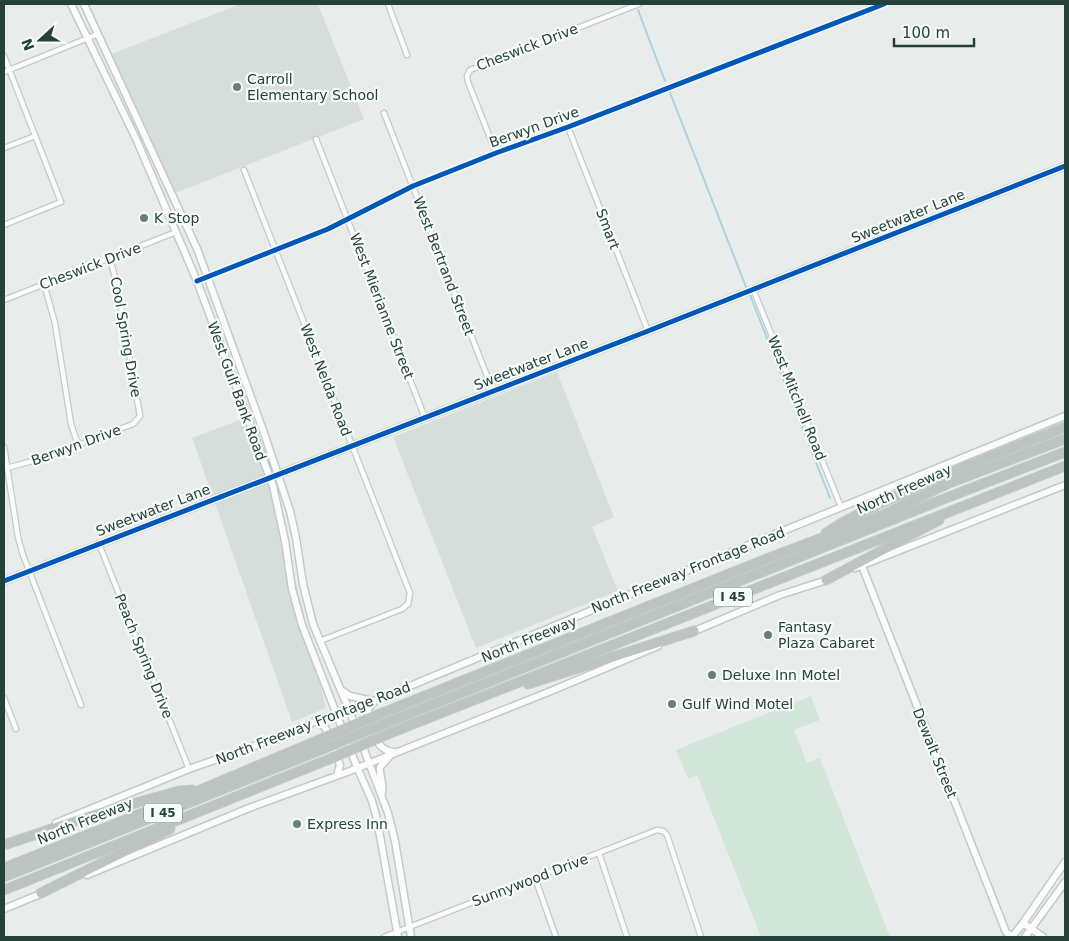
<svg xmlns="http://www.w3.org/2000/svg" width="1069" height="941" font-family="'DejaVu Sans',sans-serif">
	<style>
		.built { fill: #d6dedb }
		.green { fill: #d1e6d8 }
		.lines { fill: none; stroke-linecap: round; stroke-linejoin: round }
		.stream { stroke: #a9d4db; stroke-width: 2 }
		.street-casing { stroke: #c5cac8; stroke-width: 7 }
		.secondary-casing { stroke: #c3cbc8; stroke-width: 9 }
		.highway-casing { stroke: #c3ccc9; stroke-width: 11 }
		.street { stroke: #fcfcfc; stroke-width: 4.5 }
		.secondary { stroke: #fcfcfc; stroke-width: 6 }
		.highway { stroke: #bcc4c2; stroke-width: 9 }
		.highway-bridge-casing { stroke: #c3ccc9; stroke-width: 11; stroke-linecap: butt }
		.highway-bridge { stroke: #bcc4c2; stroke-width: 9 }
		.cycleway-casing { stroke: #f7fbf9; stroke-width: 8 }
		.cycleway { stroke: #0057b8; stroke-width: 5 }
		.poi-dot { fill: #697e78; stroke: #f7fbf9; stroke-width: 2 }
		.labels { text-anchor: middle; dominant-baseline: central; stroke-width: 4.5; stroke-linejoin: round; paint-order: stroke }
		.shield { fill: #f7fbf9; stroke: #637a73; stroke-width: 1 }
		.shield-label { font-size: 12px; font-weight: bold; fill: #24423a }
		.street-label { font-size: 14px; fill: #24423a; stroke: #f7fbf9 }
		.poi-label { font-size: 14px; fill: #24423a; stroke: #f7fbf9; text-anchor: start }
	</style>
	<rect width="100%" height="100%" fill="#e8edeb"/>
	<path class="built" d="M240,4H318L364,119L173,194L109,55Z
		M557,372L614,517L592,527L618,591L476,648L393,437Z
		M245,418L275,495L326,708L292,722L192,438Z"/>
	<path class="green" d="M811,696L820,720L794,730L807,763L820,758L890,937H761L697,775L688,779L676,750Z"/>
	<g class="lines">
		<path class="stream" d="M638,10L665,81
			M669,90L746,287
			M750,295L830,498"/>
		<g class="street-casing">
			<path id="street" d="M388,4L407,55
				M4,56L61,202L4,225
				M4,72L98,34
				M384,113L493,391
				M568,127L648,331
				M316,139L425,418
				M4,148L35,136
				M496,153L468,82L467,76L470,70L639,4
				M244,170L410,593L408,604L402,609L320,641
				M197,281L328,229L413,186L496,153L568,127L884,4
				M44,284L55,323L71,424L78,445
				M753,289L841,507
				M4,300L176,232
				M4,447L18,537L23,555L81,705
				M7,468L47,457L133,424L140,416L117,285L110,258
				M99,544L189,769
				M4,698L16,729
				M599,853L627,937
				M535,878L556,937
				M384,937L657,830L663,831L667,835L701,937"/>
		</g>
		<g class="secondary-casing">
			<path id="secondary" d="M71,4L137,141L197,281L273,486L285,541L292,589L302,625L357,767L372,801L377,819L398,937
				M84,4L198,251L264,433L290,511L296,538L303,584L313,624L349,710L388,813L395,841L411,937
				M862,566L1006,932L1012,937
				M855,568L1065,485
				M4,581L648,331L1065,166
				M692,632L780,595L830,579
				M341,690L350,696L373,701
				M374,702C371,705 368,708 368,712C366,726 378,752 394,752
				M315,721L325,727L340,765L337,775
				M382,793C384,784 379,776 380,767L389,757
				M56,823L189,769L263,743L329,716L374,701L746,546L1065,416
				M87,875L249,808L350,771L551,691L658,646
				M4,909L45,892
				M1023,923L1043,937
				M1012,937L1023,923L1065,862
				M1025,937L1065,882"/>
		</g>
		<g class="highway-casing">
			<path id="highway" d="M826,533C851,516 880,503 908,491C960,468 1013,448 1065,427
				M826,580L939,520
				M528,684L694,631
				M380,714L761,561L883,515L949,483L1065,439
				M384,724L941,500L1065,452
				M388,734L1065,466
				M7,844L96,814L179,791L192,790
				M4,868L200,790L319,740
				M4,877L323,749
				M4,890L327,760
				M41,893L170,829"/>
		</g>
		<use href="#street" class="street"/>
		<use href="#secondary" class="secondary"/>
		<use href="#highway" class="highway"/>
		<g class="highway-bridge-casing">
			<path id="highway-bridge" d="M319,740L380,714
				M323,749L384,724
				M327,760L388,734"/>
		</g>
		<use href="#highway-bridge" class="highway-bridge"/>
		<g class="cycleway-casing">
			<path id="cycleway" d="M197,281L328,229L413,186L496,153L568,127L884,4
				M4,581L648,331L1065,166"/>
		</g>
		<use href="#cycleway" class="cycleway"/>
	</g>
	<g class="poi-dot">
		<circle cx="237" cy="87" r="5"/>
		<circle cx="144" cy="218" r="5"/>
		<circle cx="768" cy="635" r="5"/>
		<circle cx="712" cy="675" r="5"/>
		<circle cx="672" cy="704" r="5"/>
		<circle cx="297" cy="824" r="5"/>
	</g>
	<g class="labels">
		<g class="shield">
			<rect x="714" y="587.5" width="38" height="19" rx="4"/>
			<rect x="144" y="803.5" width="38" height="19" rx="4"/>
		</g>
		<g class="shield-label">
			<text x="733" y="597">I 45</text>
			<text x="163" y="813">I 45</text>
		</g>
		<g class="street-label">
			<text transform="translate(527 47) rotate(-21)">Cheswick Drive</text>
			<text transform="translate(534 127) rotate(-20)">Berwyn Drive</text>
			<text transform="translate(908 216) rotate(-22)">Sweetwater Lane</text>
			<text transform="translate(608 229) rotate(69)">Smart</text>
			<text transform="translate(90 266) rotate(-21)">Cheswick Drive</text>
			<text transform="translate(444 266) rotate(69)">West Bertrand Street</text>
			<text transform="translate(382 306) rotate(69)">West Mierianne Street</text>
			<text transform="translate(126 337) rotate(80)">Cool Spring Drive</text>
			<text transform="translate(531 364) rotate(-21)">Sweetwater Lane</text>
			<text transform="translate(326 380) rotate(69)">West Nelda Road</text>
			<text transform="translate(237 391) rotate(70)">West Gulf Bank Road</text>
			<text transform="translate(797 398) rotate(68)">West Mitchell Road</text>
			<text transform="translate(76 445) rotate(-20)">Berwyn Drive</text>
			<text transform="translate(904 489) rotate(-24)">North Freeway</text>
			<text transform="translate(153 510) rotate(-21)">Sweetwater Lane</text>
			<text transform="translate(688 570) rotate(-22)">North Freeway Frontage Road</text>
			<text transform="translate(529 639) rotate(-22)">North Freeway</text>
			<text transform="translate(144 656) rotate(68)">Peach Spring Drive</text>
			<text transform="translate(313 723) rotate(-21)">North Freeway Frontage Road</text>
			<text transform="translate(935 753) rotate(68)">Dewalt Street</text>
			<text transform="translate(85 821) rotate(-22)">North Freeway</text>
			<text transform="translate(530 880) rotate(-21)">Sunnywood Drive</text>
		</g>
		<g class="poi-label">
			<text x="247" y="79">Carroll<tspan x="247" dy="16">Elementary School</tspan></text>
			<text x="154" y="218">K Stop</text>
			<text x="778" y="627">Fantasy<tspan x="778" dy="16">Plaza Cabaret</tspan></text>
			<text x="722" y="675">Deluxe Inn Motel</text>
			<text x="682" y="704">Gulf Wind Motel</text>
			<text x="307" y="824">Express Inn</text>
		</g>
	</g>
	<rect width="1069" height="941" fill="none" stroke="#24423a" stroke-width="10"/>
	<g transform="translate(40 40) rotate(249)" stroke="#f7fbf9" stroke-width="4" paint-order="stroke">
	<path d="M0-4L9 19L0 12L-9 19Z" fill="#24423a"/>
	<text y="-8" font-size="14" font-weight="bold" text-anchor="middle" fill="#24423a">N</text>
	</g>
	<path d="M894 38v8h80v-8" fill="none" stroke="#24423a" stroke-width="2.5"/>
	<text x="902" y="38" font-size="15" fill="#24423a" stroke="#f7fbf9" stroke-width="4" paint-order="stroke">100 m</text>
</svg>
